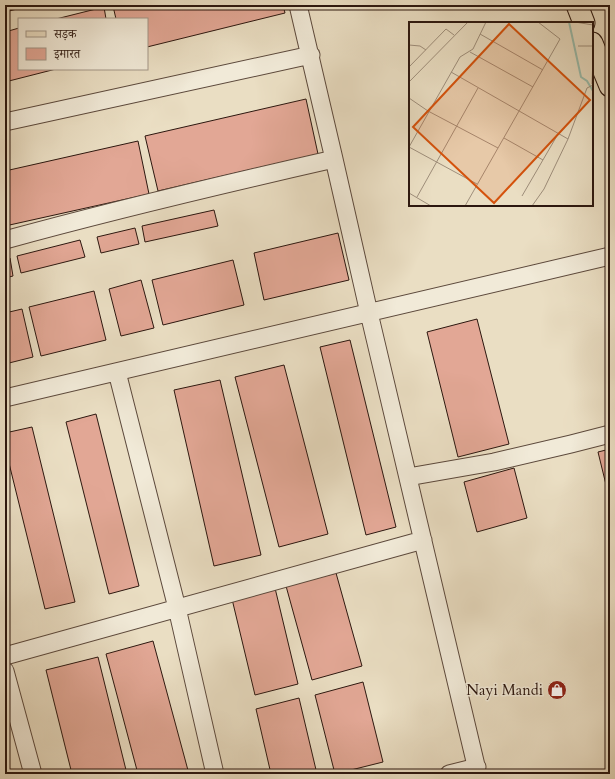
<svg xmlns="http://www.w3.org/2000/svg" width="615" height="779" font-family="Cardo,'Noto Serif Devanagari',serif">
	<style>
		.building { fill: #e2a795; stroke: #2c170f }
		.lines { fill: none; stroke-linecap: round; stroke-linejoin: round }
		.minor-casing { stroke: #5c493c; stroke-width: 19 }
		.major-casing { stroke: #2c170f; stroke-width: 23 }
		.minor { stroke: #f1ead8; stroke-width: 17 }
		.major { stroke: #eadec3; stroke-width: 21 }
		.labels { text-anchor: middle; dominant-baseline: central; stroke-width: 3; stroke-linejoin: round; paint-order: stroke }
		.poi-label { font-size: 15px; fill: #2c170f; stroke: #f1ead8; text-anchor: end }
		.inset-river { fill: none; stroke: #99bdad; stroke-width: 2 }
		.inset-road { fill: none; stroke: #9e8e7b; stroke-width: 1 }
		.view { fill: #d5520c; fill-opacity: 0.15; stroke: #d5520c; stroke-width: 2 }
		.inset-edge { fill: none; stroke: #2c170f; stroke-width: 2 }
	</style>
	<rect width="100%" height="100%" fill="#eadec3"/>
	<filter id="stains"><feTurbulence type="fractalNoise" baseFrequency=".005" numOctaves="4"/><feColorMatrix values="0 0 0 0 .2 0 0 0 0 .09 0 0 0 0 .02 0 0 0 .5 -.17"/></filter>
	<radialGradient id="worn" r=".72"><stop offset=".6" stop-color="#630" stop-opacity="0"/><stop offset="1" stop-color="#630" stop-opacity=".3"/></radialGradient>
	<path class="building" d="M5,5H33L5,12Z
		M115,5H283L285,13L147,47V19H116L113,6Z
		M104,7L106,19H56Z
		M19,28V69H56L5,82V32Z
		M306,99L318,154L158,191L145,136Z
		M138,141L149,194L5,226V171Z
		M214,210L218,226L145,242L142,226Z
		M135,228L139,244L101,253L97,237Z
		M338,233L349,280L264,300L254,253Z
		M80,240L85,257L21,273L17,256Z
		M10,258L13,276L5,278V259Z
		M233,260L244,305L163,325L152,280Z
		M141,280L154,328L121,336L109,289Z
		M94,291L106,340L41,356L29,307Z
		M22,309L33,357L5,364V313Z
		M477,319L509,444L458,457L427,332Z
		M350,340L396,527L366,535L320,347Z
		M284,365L328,534L279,547L235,377Z
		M220,380L261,555L214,566L174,390Z
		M96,414L139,586L109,594L66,422Z
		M32,427L75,602L45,609L5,447V433Z
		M610,449V501L598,452Z
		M514,468L527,518L477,532L464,482Z
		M336,573L362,666L312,680L286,586Z
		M275,588L298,684L255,695L232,599Z
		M153,641L189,774H138L106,654Z
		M98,657L127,774H72L46,670Z
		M363,682L383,762L335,774L315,695Z
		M299,698L317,774H271L256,709Z"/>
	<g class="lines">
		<g class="minor-casing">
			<path id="minor" d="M298,5L334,159L369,313L478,774
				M5,122L311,55
				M5,240C114,210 224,184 334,159
				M117,372L177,608L215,774
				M5,398L610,256
				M408,477L494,462L571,444L610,434
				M5,656L423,540
				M5,671L33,774
				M449,774L477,767"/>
		</g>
		<g class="major-casing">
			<path id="major" d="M577,5L584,23
				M592,43L610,86"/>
		</g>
		<use href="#minor" class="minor"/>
		<use href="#major" class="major"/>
	</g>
	<defs>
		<g id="shop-disc" transform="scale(1)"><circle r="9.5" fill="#8f2418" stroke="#f1ead8"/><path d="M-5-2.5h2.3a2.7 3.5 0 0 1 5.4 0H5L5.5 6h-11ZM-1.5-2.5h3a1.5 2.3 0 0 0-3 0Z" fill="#fff"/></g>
	</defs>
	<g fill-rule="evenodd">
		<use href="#shop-disc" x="557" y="690"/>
	</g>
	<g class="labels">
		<g class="poi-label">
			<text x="543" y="690">Nayi Mandi</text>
		</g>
	</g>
	<g transform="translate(409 22)">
		<rect width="184" height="184" fill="#eadec3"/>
		<path class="inset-river" d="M160,0L172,55L178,59L184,69"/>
		<path class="inset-road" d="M166,0L184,3M71,12L134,48M0,23L11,24L17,28M169,24H184M61,30L124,65M0,45L37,7L45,13M42,50L159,117M0,60L59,0M183,62L184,35M0,76L19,89L89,126M95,116L134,138M0,125L51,35L64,27L77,0M0,125L68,162M0,171L22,184M113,174L149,112M8,175L69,66M56,184L151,17L129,0M123,184L135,167L159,117L178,66L184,63"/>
		<path class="view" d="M100,2L181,78L85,181L4,105Z"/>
		<rect width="184" height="184" class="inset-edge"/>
	</g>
	<rect width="615" height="779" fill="none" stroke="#eadec3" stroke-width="20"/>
	<rect x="6" y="6" width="603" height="767" fill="none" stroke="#2c170f" stroke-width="2"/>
	<rect x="10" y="10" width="595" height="759" fill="none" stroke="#2c170f"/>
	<rect x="18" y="18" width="130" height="52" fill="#f1ead8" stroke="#a29688"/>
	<rect x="26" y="31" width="20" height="6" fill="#eadec3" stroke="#a29688"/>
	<text x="54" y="38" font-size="12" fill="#2c170f">सड़क</text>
	<rect x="26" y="48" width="20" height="12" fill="#e2a795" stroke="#a29688"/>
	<text x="54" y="58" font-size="12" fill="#2c170f">इमारत</text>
	<rect width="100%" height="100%" filter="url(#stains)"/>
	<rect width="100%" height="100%" fill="url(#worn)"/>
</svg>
